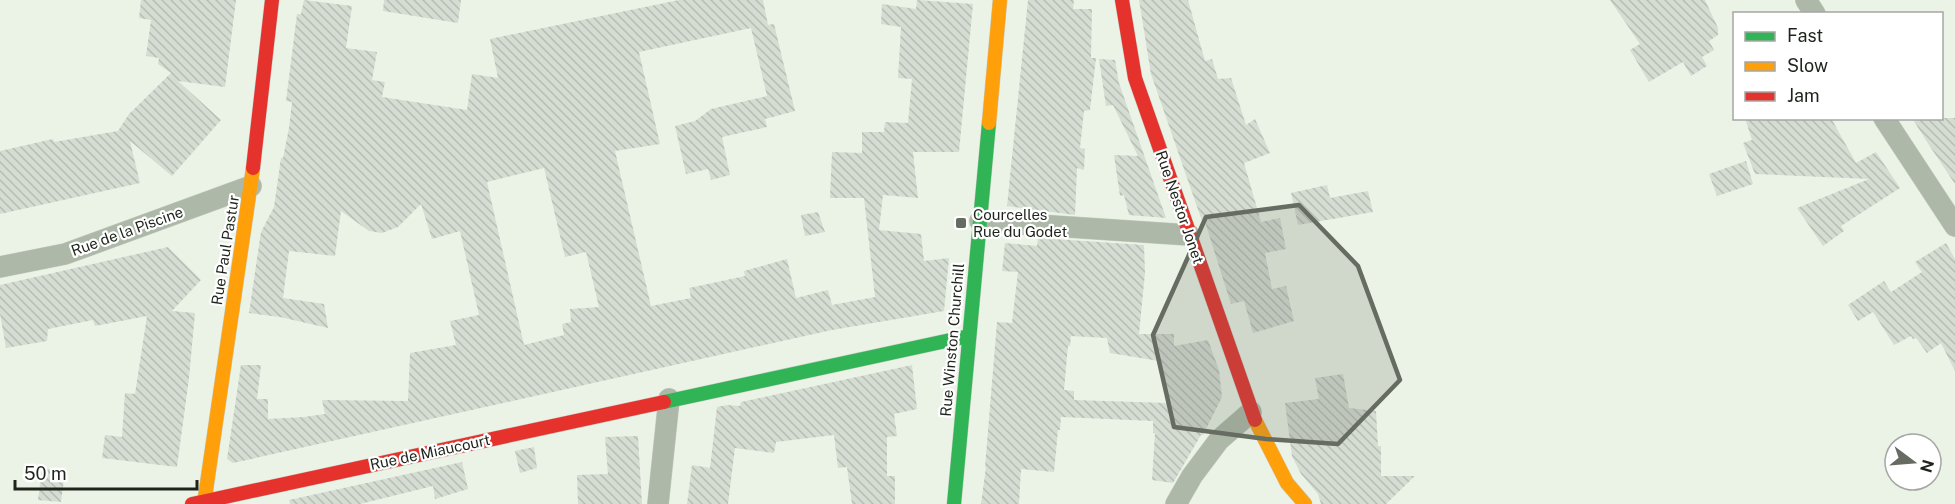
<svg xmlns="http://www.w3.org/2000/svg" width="1955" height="504" font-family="'Public Sans',sans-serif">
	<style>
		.building { fill: url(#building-back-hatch); fill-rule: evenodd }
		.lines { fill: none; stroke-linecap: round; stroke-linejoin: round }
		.street-casing { stroke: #c7cdc3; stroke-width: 22 }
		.fast-casing { stroke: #c7cdc3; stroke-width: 15 }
		.slow-casing { stroke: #c7cdc3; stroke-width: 15 }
		.jam-casing { stroke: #c7cdc3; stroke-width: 15 }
		.street { stroke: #aeb8a8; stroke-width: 21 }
		.fast { stroke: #30b455; stroke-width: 14 }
		.slow { stroke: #ff9f0a; stroke-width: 14 }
		.jam { stroke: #e5322d; stroke-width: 14 }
		.marked { fill: #666c62; fill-opacity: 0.2; stroke: #666c62; stroke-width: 4.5; stroke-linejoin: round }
		.poi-dot { fill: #666c62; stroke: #fff; stroke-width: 2 }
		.labels { text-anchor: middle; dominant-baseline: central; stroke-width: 4.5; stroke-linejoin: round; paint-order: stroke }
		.street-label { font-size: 15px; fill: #1e241b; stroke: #fff }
		.poi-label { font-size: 15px; fill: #1e241b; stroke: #fff; text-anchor: start }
	</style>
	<defs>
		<pattern id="building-back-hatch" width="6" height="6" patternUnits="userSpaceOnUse" patternTransform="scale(1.5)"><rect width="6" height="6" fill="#d5dcd2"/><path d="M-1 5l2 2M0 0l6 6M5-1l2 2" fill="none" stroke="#b6bdb4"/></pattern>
	</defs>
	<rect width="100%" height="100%" fill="#ebf3e7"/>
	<path class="building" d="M141,0H236L225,87L178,81L221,120L172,176L130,141L140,183L0,214V151L53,139L54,142L118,131L129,114L171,73L158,64L159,58L146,56L151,20L139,18Z
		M304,0L352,6L346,48L377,52L372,80L385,82L382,97L467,110L472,74L498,78L490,39L679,0H763L768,25L774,24L795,111L765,119L767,127L722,137L730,175L711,180L708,169L686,174L675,126L695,121L711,109L767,96L751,28L639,52L660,144L615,151L651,306L691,298L689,288L745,276L744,271L787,259L796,298L828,290L832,305L875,297L864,198H830L832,152L862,153V132H884L885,122L908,123L912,79L898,78L901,27L881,24L882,4L916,9L917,0L973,4L959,152H913L918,198L883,195L879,230L921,234L924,261L949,258L944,311L832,330L233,463L227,459L241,365H261L257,399H268V419L304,417L325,414L322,400L408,401L410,353L456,345L450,321L479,315L460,231L432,239L421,204L398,227L382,233L369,231L341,211L335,256L289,251L283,298L324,304L328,328L280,317L249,313L261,232L274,207L281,158H283L289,128L292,102L286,101L297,14H301ZM544,168L565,257L586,252L599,307L570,309L571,322L562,324L564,335L524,345L487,182Z
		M384,0H461L458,23L383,11Z
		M1028,0H1074L1073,9H1092L1091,58H1096L1090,110L1084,111L1080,148L1085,149L1084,170L1077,168L1075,215L1007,206Z
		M1139,0H1188L1205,61L1212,59L1218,79L1231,78L1246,125L1255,119L1270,153L1244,163L1261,222L1280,218L1286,249L1265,253L1272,289L1286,286L1294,321L1253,333L1244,301L1231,304L1205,222L1202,221L1151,74Z
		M1610,0H1705L1718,28V35L1709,41L1714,50L1702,57L1707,66L1691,76L1683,62L1649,82L1630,50L1640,44Z
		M1099,59L1115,60L1119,83L1166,218L1129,215L1124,195L1120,196L1114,155L1138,156L1113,105L1106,106Z
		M1745,118H1831L1856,163L1876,152L1900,188L1841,226L1844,231L1823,246L1797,208L1869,179L1755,174L1743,143L1752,140Z
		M1912,118H1955V184L1929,145Z
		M1746,161L1753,184L1717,196L1709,174Z
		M1327,185L1330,198L1368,191L1373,212L1298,225L1291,193Z
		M818,212L825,232L805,236L801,215Z
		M1038,238L1144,245L1145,273L1139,334H1174V346L1208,340L1219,370L1222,397L1203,435H1201L1173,483L1152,480L1155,433H1153V421L1061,417L1060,430H1058L1054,472L1021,469L1019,504H981L986,467H985L997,322L1012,323L1018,272L1002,271L1005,243L1037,246ZM1071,336L1107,338L1110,353L1159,361L1167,403L1074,400V391L1064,390L1068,346H1070Z
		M1946,243L1955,259V371L1941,343L1927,353L1916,338L1913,339L1911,336L1894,345L1873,312L1858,321L1848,305L1884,281L1891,292L1922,272L1915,262Z
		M168,247L201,280L172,311L195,313L189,378L177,467L102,458L105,435L122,437L125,393L135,394L147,316L95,326L93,320L48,329L47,341L6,348L0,314V285Z
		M912,365L917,409L894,414L897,436L887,437V476H895V504H852L847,467L838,468L834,435L776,442L774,453L735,448L728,504H687L692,465L710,468L717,407L727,405L740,406L741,402Z
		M1343,374L1349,408L1376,411L1378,446H1381V476H1415L1386,504H1321L1318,494L1301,474L1292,456L1285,403L1319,399L1315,378Z
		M638,436L642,504H578L577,475L608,474L605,437Z
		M534,447L537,468L520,473L515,451Z
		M462,462L468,489L435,499L433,486L360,504H290L289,500Z
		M42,468L65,471L61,502L38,500Z"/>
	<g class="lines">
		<g class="street-casing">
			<path id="street" d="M1806,0L1815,14
				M1884,118L1955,226
				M980,221L1189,235
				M0,267L65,254L251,186
				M658,504L669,399
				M1176,504L1192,476L1219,440L1251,412"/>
		</g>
		<g class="fast-casing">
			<path id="fast" d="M664,402L969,336
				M954,504L989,123"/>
		</g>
		<g class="slow-casing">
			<path id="slow" d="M989,123L1000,0
				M1255,420L1287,483L1305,504
				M204,504L253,168"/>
		</g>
		<g class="jam-casing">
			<path id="jam" d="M1122,0L1135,78L1255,420
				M253,168L272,0
				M192,504L664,402"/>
		</g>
		<use href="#street" class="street"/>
		<use href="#fast" class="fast"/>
		<use href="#slow" class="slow"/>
		<use href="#jam" class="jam"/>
	</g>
	<path class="marked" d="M1299,205L1358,266L1400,380L1338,444L1266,439L1174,427L1153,335L1206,217Z"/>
	<rect class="poi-dot" x="955" y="217" width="12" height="12" rx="3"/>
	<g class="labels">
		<g class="street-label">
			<text transform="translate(1180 207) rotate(71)">Rue Nestor Jonet</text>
			<text transform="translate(127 231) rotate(-20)">Rue de la Piscine</text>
			<text transform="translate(225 250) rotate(-81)">Rue Paul Pastur</text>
			<text transform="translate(952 340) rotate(-85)">Rue Winston Churchill</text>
			<text transform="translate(430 452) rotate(-12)">Rue de Miaucourt</text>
		</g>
		<g class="poi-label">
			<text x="973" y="214">Courcelles<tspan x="973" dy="17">Rue du Godet</tspan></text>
		</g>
	</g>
	<rect x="1733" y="12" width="210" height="108" fill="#ffffff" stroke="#a5a7a4" stroke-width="1.5"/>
	<rect x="1745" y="32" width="30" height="9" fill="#30b455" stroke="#a5a7a4" stroke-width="1.5"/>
	<text x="1787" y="42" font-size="18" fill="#1e241b">Fast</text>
	<rect x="1745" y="62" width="30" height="9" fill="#ff9f0a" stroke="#a5a7a4" stroke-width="1.5"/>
	<text x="1787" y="72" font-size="18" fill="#1e241b">Slow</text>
	<rect x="1745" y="92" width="30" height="9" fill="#e5322d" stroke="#a5a7a4" stroke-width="1.5"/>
	<text x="1787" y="102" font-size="18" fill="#1e241b">Jam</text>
	<g transform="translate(1913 462) rotate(106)"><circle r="28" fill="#ffffff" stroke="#a5a7a4" stroke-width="1.5"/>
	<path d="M0-4.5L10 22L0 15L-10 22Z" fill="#666c62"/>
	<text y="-9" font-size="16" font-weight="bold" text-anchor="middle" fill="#1e241b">N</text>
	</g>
	<path d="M15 480v9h182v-9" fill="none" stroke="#1e241b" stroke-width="3"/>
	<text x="24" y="480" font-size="18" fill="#1e241b" stroke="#ffffff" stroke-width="4.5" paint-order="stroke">50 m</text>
</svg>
